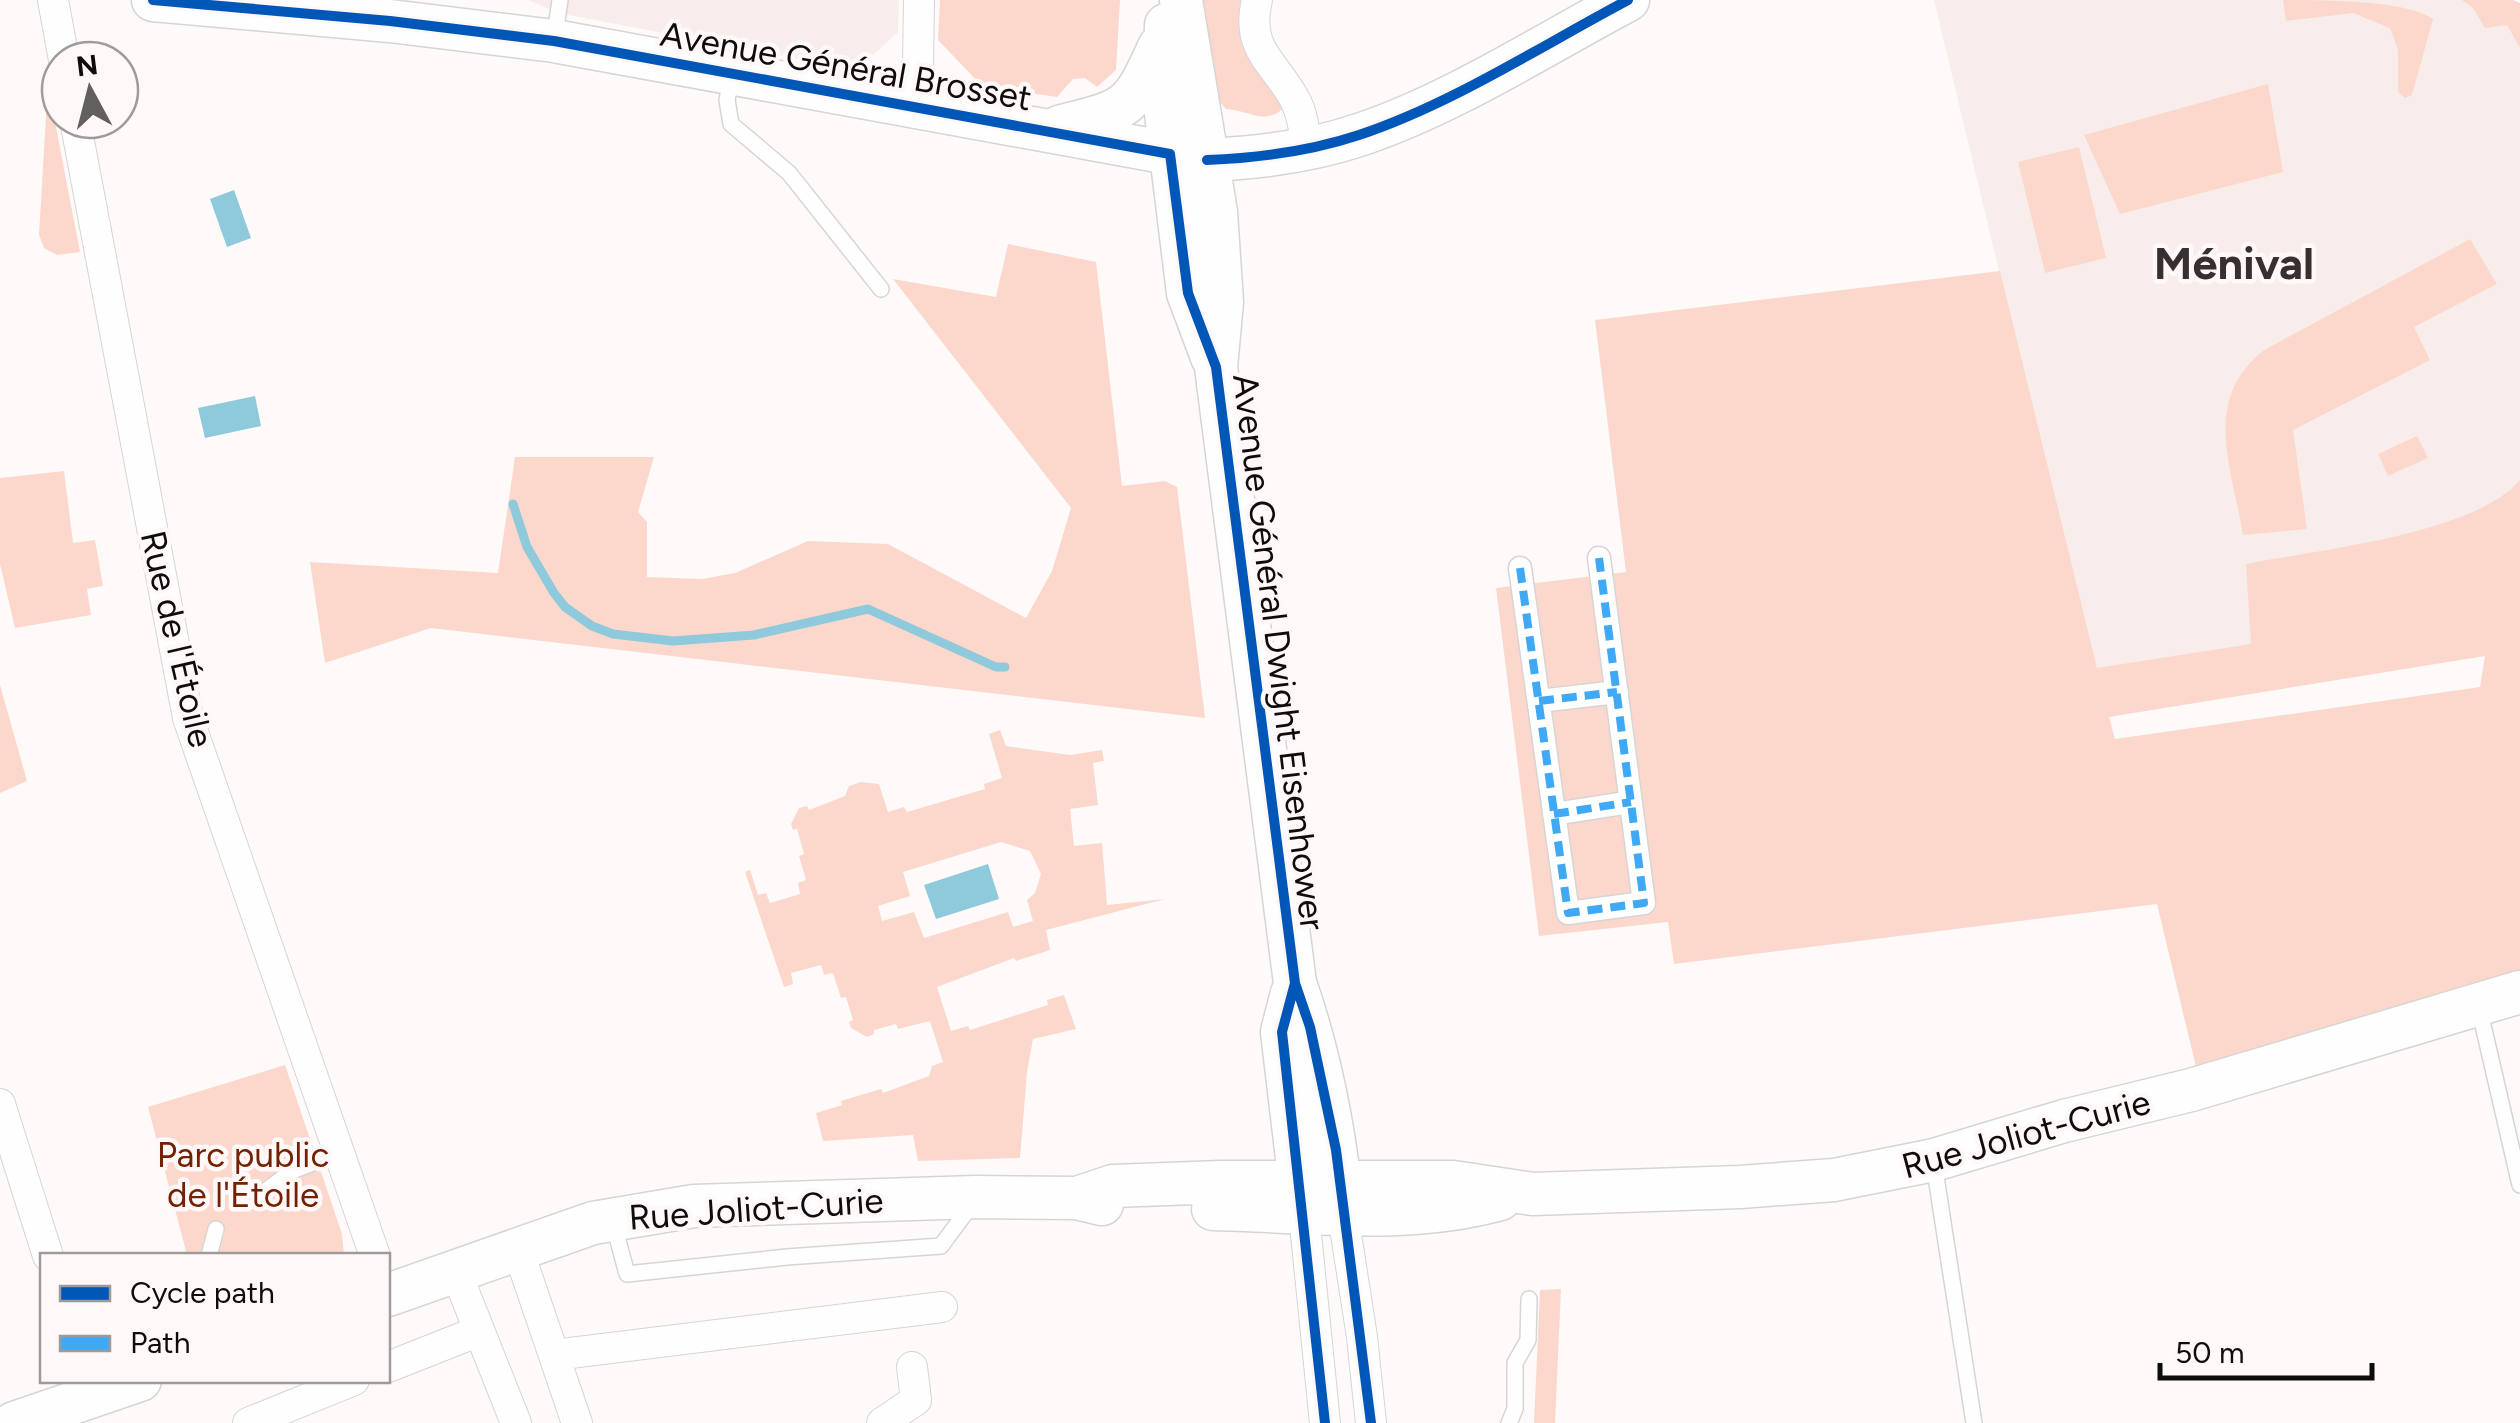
<svg xmlns="http://www.w3.org/2000/svg" width="2520" height="1423" font-family="Figtree,sans-serif">
	<style>
		.built { fill: #f8edea }
		.green { fill: #fcd8cc; fill-rule: evenodd }
		.water { fill: #8fc9dc }
		.lines { fill: none; stroke-linecap: round; stroke-linejoin: round }
		.stream { stroke: #8fc9dc; stroke-width: 9 }
		.service-casing { stroke: #d7d5d4; stroke-width: 18 }
		.pedestrian-casing { stroke: #d7d5d4; stroke-width: 25 }
		.minor-casing { stroke: #d7d5d4; stroke-width: 32 }
		.secondary-casing { stroke: #d7d5d4; stroke-width: 45 }
		.service { stroke: #fffefe; stroke-width: 15 }
		.pedestrian { stroke: #fffefe; stroke-width: 22 }
		.minor { stroke: #fffefe; stroke-width: 30 }
		.secondary { stroke: #fffefe; stroke-width: 42 }
		.quiet { stroke: #3fa9f5; stroke-width: 8; stroke-dasharray: 15 8; stroke-linecap: butt }
		.cycleway-casing { stroke: #fef9f8; stroke-width: 16 }
		.cycleway { stroke: #0057b8; stroke-width: 10 }
		.labels { text-anchor: middle; dominant-baseline: central; stroke-width: 9; stroke-linejoin: round; paint-order: stroke }
		.street-label { font-size: 35px; fill: #0f0d0c; stroke: #fef9f8 }
		.park-label { font-size: 35px; fill: #732100; stroke: #fef9f8 }
		.district-label { font-size: 45px; font-weight: bold; fill: #37302e; stroke: #fef9f8 }
	</style>
	<rect width="100%" height="100%" fill="#fdfaf9"/>
	<path class="built" d="M528,0H899L898,32L857,70L558,13Z
		M1934,0H2513L2520,3V546L2106,717Z"/>
	<path class="green" d="M940,0H1120L1116,70L1097,87L1085,78L1073,79L1057,97L982,86L938,40Z
		M1201,0H1243L1240,5L1254,60L1284,108C1264,126 1249,110 1226,109L1215,96Z
		M2283,0C2322,0 2407,0 2433,19L2412,95L2405,98L2398,92V50L2390,28L2353,13L2286,21Z
		M2462,0H2513L2520,3V48L2507,25L2485,28L2473,8Z
		M2268,84L2283,172L2120,214L2084,135Z
		M50,96L80,252L57,255L44,248L39,235L47,99Z
		M2079,147L2106,258L2045,273L2018,162Z
		M2470,239L2497,284L2414,327L2430,360L2293,430L2307,529L2243,535C2232,467 2201,400 2264,350Z
		M1008,244L1096,262L1122,486L1165,481L1177,487L1205,718L431,628L325,663L310,562L498,573L515,457H654L638,512L647,522V577L702,579L735,573L808,541L888,544L1026,618L1052,571L1071,508L893,279L996,297Z
		M2000,271L2097,668L2251,644L2246,564C2316,550 2475,534 2520,480V970L2196,1067L2157,904L1674,964L1668,922L1539,936L1496,588L1626,572L1595,320ZM2485,656L2480,687L2115,739L2109,717Z
		M2417,436L2428,458L2388,476L2378,454Z
		M64,471L73,543L95,540L103,586L87,589L91,615L15,628L0,564V478Z
		M0,685L27,781L0,793Z
		M1000,730L1006,746L1070,755L1102,750L1104,761L1093,763L1098,805L1070,809L1074,846L1102,843L1107,905L1165,899L1046,930L1050,950L1016,961L1014,958L937,987L951,1031L968,1026L970,1030L1048,1005L1047,1000L1064,995L1076,1029L1033,1039L1027,1072L1020,1158L918,1161L913,1135L823,1141L816,1113L842,1105L841,1101L881,1089L883,1093L929,1076L932,1066L943,1062L930,1021L898,1029L896,1024L874,1030V1034L867,1037L851,1028L849,1022L853,1020L846,997L841,998L833,973L824,975L821,965L791,973L793,984L784,987L745,872L750,870L758,895L766,893L770,903L800,894L798,883L806,880L799,856L804,854L797,829L793,830L791,824L799,808L807,806L809,810L845,796L849,786L861,782L879,784L888,812L904,807L907,812L985,789L984,784L1002,778L989,734ZM1001,842L1030,851L1041,874L1035,893L1027,900L1033,921L1013,927L1008,912L924,938L914,912L882,921L878,906L910,896L903,872Z
		M285,1065L342,1234L344,1255H187L148,1107Z
		M1561,1289L1555,1423H1534L1540,1290Z"/>
	<path class="water" d="M234,190L251,238L227,247L210,199Z
		M255,396L261,426L205,438L198,408Z
		M988,864L999,899L936,919L924,885Z"/>
	<g class="lines">
		<path class="stream" d="M513,504L527,547L554,593L565,607L592,626L613,634L673,641L754,635L868,609L996,667H1005"/>
		<g class="service-casing">
			<path id="service" d="M554,41L560,0
				M731,78L727,100L731,124L789,173L881,289
				M2479,1008L2520,1185
				M1934,1164L1974,1423
				M260,1195L292,1171L341,1152
				M613,1222L627,1274L787,1257L941,1246L972,1204
				M209,1256L216,1229
				M1509,1423L1515,1409V1363L1528,1340L1529,1299"/>
		</g>
		<g class="pedestrian-casing">
			<path id="pedestrian" d="M1520,568L1568,913L1644,903L1599,558
				M1539,701L1617,692
				M1554,814L1631,802"/>
		</g>
		<g class="minor-casing">
			<path id="minor" d="M53,0L64,60
				M1257,0C1245,50 1275,62 1295,100C1303,114 1304,131 1307,147
				M912,108L918,66L919,0
				M75,120L188,718L375,1256
				M0,1104L48,1256
				M1304,1214L1325,1423
				M1343,1215L1362,1337L1371,1423
				M518,1250L577,1423
				M456,1272L516,1423
				M554,1355L942,1307
				M388,1367L479,1331
				M248,1423L354,1380
				M882,1423L916,1400L912,1367"/>
		</g>
		<g class="secondary-casing">
			<path id="secondary" d="M153,0L390,21L554,41L1207,160C1257,158 1311,151 1359,135C1452,104 1541,46 1628,0
				M1181,0L1216,212L1222,302L1216,367L1295,983C1321,1058 1336,1136 1343,1215
				M1166,25L1164,97L1188,293L1212,357
				M1059,127C1127,109 1130,112 1159,47
				M1292,993L1282,1032L1303,1209
				M1077,1198L1113,1186L1221,1182H1453L1533,1194L1740,1187L1834,1180L1934,1160L2064,1121L2191,1090L2520,992
				M1213,1209C1310,1211 1406,1225 1500,1199
				M388,1295L593,1223L694,1206L976,1197L1077,1198L1102,1204
				M14,1423L140,1380"/>
		</g>
		<use href="#service" class="service"/>
		<use href="#pedestrian" class="pedestrian"/>
		<use href="#minor" class="minor"/>
		<use href="#secondary" class="secondary"/>
		<path class="quiet" d="M1520,568L1568,913L1644,903L1599,558
			M1539,701L1617,692
			M1554,814L1631,802"/>
		<g class="cycleway-casing">
			<path id="cycleway" d="M153,0L390,21L554,41L1170,154L1188,293L1216,367L1295,983L1310,1027L1336,1150L1371,1423
				M1207,160C1257,158 1311,151 1359,135C1452,104 1541,46 1628,0
				M1295,983L1282,1032L1325,1423"/>
		</g>
		<use href="#cycleway" class="cycleway"/>
	</g>
	<g class="labels">
		<g class="street-label">
			<text transform="translate(846 66) rotate(10)">Avenue Général Brosset</text>
			<text transform="translate(177 639) rotate(77)">Rue de l'Étoile</text>
			<text transform="translate(1279 652) rotate(83)">Avenue Général Dwight Eisenhower</text>
			<text transform="translate(2026 1134) rotate(-15)">Rue Joliot-Curie</text>
			<text transform="translate(756 1209) rotate(-4)">Rue Joliot-Curie</text>
		</g>
		<g class="park-label">
			<text x="243" y="1155">Parc public<tspan x="243" dy="40">de l'Étoile</tspan></text>
		</g>
		<g class="district-label">
			<text x="2234" y="263">Ménival</text>
		</g>
	</g>
	<rect x="40" y="1253" width="350" height="130" fill="#fef9f8" stroke="#9e9b9a" stroke-width="2.5"/>
	<rect x="60" y="1286" width="50" height="15" fill="#0057b8" stroke="#9e9b9a" stroke-width="2.5"/>
	<text x="130" y="1303" font-size="30" fill="#0f0d0c">Cycle path</text>
	<rect x="60" y="1336" width="50" height="15" fill="#3fa9f5" stroke="#9e9b9a" stroke-width="2.5"/>
	<text x="130" y="1353" font-size="30" fill="#0f0d0c">Path</text>
	<g transform="translate(90 90) rotate(353)"><circle r="48" fill="#fef9f8" stroke="#9e9b9a" stroke-width="2.5"/>
	<path d="M0-8L18 38L0 25L-18 38Z" fill="#62605f"/>
	<text y="-15" font-size="28" font-weight="bold" text-anchor="middle" fill="#0f0d0c">N</text>
	</g>
	<path d="M2160 1363v15h212v-15" fill="none" stroke="#0f0d0c" stroke-width="5"/>
	<text x="2175" y="1363" font-size="30" fill="#0f0d0c" stroke="#fef9f8" stroke-width="8" paint-order="stroke">50 m</text>
</svg>
